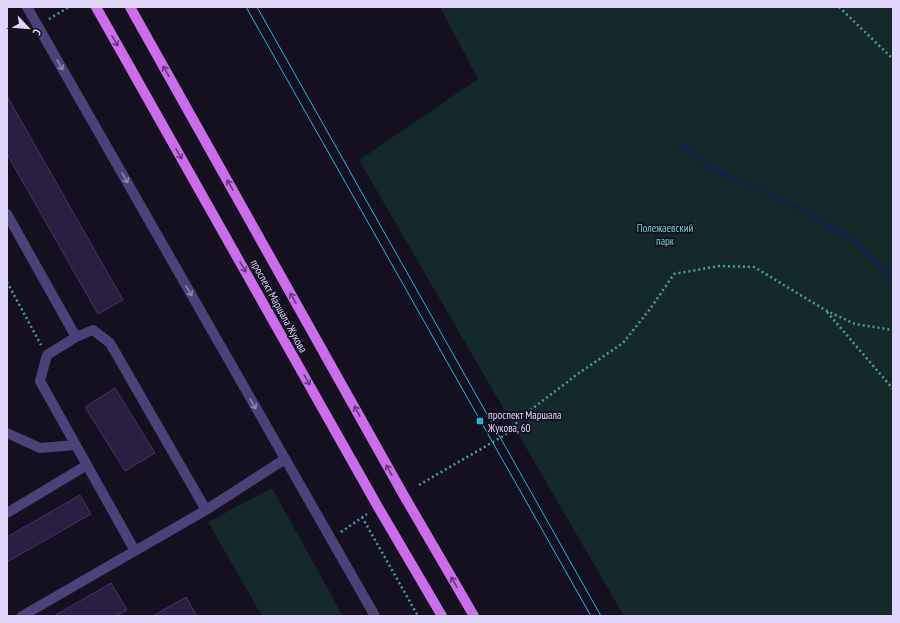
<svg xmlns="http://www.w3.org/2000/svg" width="900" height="623" font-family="'PT Sans Narrow',sans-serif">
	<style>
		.green { fill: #15282a }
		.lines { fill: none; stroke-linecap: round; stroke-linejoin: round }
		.stream { stroke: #142141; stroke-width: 4.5 }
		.building { fill: #2a1f40; stroke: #453468 }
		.path { stroke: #3f9fa5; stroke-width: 2.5; stroke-dasharray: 2 3; stroke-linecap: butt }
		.minor { stroke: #4b427a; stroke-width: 10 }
		.major { stroke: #cb6ceb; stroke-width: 10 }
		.tram { stroke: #1fb3dd; stroke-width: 1 }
		.oneway { stroke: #673a7c }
		.oneway2 { stroke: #8e85b3 }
		.poi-dot { fill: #1fb3dd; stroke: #161121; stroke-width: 1.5 }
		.labels { text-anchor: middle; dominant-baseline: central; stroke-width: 3.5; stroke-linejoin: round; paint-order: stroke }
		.park-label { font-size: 11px; fill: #6cd0c3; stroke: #161121 }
		.street-label { font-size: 11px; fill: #dfd6f9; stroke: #161121 }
		.poi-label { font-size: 11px; fill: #dfd6f9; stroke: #161121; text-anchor: start }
	</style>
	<rect width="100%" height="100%" fill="#161121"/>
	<path class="green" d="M440,7H893V616H624L359,160L478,79Z
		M272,488L343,616H262L208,522Z"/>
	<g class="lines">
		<path class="stream" d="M680,145L701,158L711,169L763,191L806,212L858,244L893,282"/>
	</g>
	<path class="building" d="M7,96L123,300L98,314L7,154Z
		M115,388L155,453L125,471L85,407Z
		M80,495L91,514L7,562V537Z
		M111,583L127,610L116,616H54Z
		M186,597L197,616H153Z"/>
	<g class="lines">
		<path class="path" d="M839,7L893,59
			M49,19L69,7
			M7,282L41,345
			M827,312L893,389
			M419,485L505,435L524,415L579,373L623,343L650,309L674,274L719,266L754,267L827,311L855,324L893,330
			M362,517L418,616
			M341,532L367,514"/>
		<path class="minor" d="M27,7L375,616
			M7,214L76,337L93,330L110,343L206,510L285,459
			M76,337L47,355L40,381L135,551
			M7,433L40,448L75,445
			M7,513L87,465
			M22,616L206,510"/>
		<path class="major" d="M96,7L378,507L442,616
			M130,7L403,494L474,616"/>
		<path class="tram" d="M246,7L591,616
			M257,7L601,616"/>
	</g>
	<defs><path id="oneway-shaft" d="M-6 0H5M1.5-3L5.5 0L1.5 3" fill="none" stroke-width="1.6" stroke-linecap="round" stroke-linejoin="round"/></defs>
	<g class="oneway">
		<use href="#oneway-shaft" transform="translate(115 41) rotate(60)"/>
		<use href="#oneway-shaft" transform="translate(166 71) rotate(-119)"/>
		<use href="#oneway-shaft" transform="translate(179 154) rotate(60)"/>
		<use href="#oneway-shaft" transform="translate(230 185) rotate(-119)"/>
		<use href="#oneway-shaft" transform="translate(243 267) rotate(60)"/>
		<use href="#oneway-shaft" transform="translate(293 298) rotate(-119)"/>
		<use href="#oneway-shaft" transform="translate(307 380) rotate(61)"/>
		<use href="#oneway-shaft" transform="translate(357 411) rotate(-119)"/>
		<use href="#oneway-shaft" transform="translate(389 470) rotate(-119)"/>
		<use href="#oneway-shaft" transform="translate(454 582) rotate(-120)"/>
	</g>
	<g class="oneway2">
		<use href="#oneway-shaft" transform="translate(60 65) rotate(60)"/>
		<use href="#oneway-shaft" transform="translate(125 178) rotate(60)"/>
		<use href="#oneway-shaft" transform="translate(189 291) rotate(60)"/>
		<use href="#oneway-shaft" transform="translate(253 404) rotate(60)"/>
	</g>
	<rect class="poi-dot" x="476" y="417" width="8" height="8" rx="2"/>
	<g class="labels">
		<g class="park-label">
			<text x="665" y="228">Полежаевский<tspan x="665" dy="13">парк</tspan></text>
		</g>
		<g class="street-label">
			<text transform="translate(279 306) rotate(61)">проспект Маршала Жукова</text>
		</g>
		<g class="poi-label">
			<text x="488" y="415">проспект Маршала<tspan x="488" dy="13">Жукова, 60</tspan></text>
		</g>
	</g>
	<rect width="900" height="623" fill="none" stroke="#dfd6f9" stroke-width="16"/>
	<g transform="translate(28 28) rotate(116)" stroke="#161121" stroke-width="3" paint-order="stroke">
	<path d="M0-3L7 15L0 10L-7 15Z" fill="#dfd6f9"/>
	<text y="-6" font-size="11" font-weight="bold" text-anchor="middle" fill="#dfd6f9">С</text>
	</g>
</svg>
